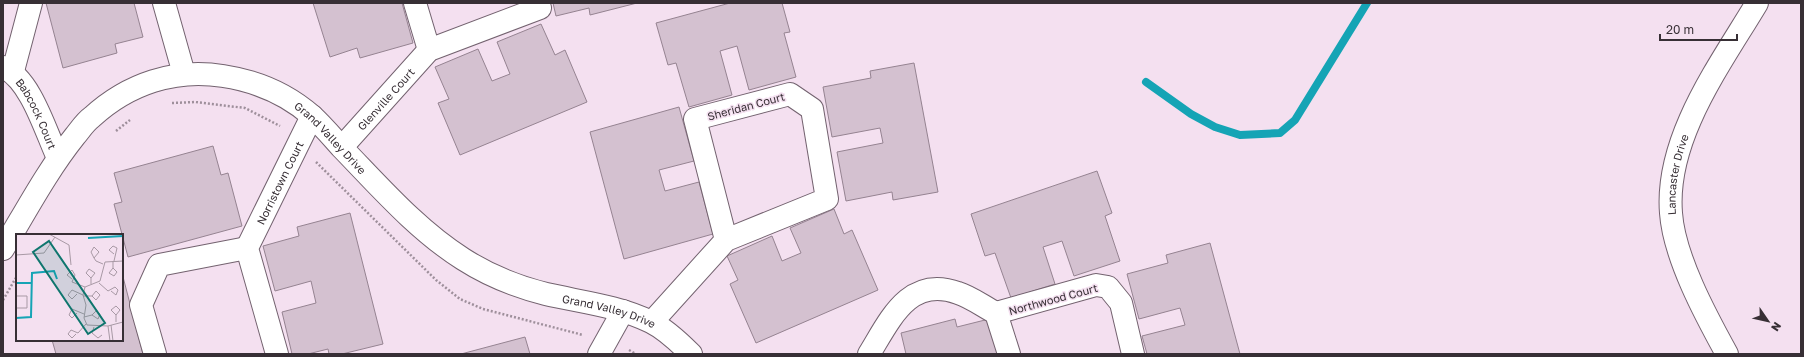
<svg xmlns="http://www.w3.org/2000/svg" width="1804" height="357" font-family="'Golos Text',sans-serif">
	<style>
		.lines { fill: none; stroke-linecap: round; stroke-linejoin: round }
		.stream { stroke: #15a4b5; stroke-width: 8 }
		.building { fill: #d4c1d0; stroke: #958391 }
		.minor-casing { stroke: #73626f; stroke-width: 24 }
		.path { stroke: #9e8f9b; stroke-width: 2.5; stroke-dasharray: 2 2; stroke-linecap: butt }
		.minor { stroke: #fff; stroke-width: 22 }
		.labels { text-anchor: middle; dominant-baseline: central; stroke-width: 3; stroke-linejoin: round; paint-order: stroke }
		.street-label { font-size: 11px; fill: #372f35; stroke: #f4e0f0 }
		.inset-river { fill: none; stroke: #15a4b5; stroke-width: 2 }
		.inset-road { fill: none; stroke: #a899a5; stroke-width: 1 }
		.view { fill: #0f766e; fill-opacity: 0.15; stroke: #0f766e; stroke-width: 2 }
		.inset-edge { fill: none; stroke: #372f35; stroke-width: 2 }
	</style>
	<rect width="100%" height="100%" fill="#f4e0f0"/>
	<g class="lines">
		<path class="stream" d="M1146,82L1191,114L1215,127L1240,135L1280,133L1295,120L1367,3"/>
	</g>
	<path class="building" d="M46,3H134L143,37L115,44L117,53L63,68Z
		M313,3H402L413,43L360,58L357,48L330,57Z
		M553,3H637L590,15L589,8L556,16Z
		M730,3H782L790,32L784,33L796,77L749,90L737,46L720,51L732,95L689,107L676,63L668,65L656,23Z
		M541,24L555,55L565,50L587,102L460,155L438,103L449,99L435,67L478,49L492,81L510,74L497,42Z
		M914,63L938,192L893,200L892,192L846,201L837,152L883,143L880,128L832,137L823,87L871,78L870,71Z
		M679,107L694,161L659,170L665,191L699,182L713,234L624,259L590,132Z
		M213,146L221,175L228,173L242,226L128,257L114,204L122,202L114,173Z
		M1097,171L1112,213L1105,216L1120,261L1074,276L1062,241L1043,247L1055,284L1011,298L995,253L985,256L971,214Z
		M834,209L844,234L852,230L878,290L756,343L730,284L738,280L727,256L772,236L782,261L801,253L790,228Z
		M350,213L383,344L342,354H329L328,349L308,354H292L282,312L316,303L311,281L275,291L263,246L299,236L297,227Z
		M1210,243L1240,354H1147L1142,336L1185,325L1180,308L1139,319L1127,274L1168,263L1166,255Z
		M122,273L143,354H56L52,340H122Z
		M993,318L1001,354H906L901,333L955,319L957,327Z
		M525,337L530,354H461Z"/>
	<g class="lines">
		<g class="minor-casing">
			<g id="minor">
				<path d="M164,3L184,74"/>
				<path d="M415,3L429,50"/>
				<path id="s1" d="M3,67C31,80 45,130 58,158"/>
				<path d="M13,71L31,3"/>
				<path id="s2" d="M342,147L429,50L540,8L538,3"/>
				<path id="s3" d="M3,249C26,211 47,171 75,136C80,130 85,122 92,117C128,84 175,68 223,76C256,81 287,94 312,116C323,126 332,137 342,148C379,186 417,230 463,259C488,275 518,287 546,294C581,302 619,306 651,322C665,329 680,343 691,354"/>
				<path d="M996,313L1096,285L1108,287L1121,303L1133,354"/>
				<path d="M652,322L726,240L827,199L812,109L790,94L695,119L726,240"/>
				<path d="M155,354L141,305L159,265L247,248"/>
				<path id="s4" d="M277,354L247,248L312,116"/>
				<path d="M599,354L623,311"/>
				<path d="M869,354C890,320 909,275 958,293C971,297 984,307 996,313L1009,354"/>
				<path id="s5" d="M1727,354C1706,316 1674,257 1671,213C1665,138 1720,65 1757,3"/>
			</g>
		</g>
		<path class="path" d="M172,103L195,102L245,108L280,126
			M116,131L130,120
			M316,162L436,280L460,299L483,309L583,335
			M3,300L17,276
			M629,350L636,354"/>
		<use href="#minor" class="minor"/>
	</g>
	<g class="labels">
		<g class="street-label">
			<text stroke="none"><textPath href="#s2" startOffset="65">Glenville Court</textPath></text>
			<text transform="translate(746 106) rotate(-15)">Sheridan Court</text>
			<text stroke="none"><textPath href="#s1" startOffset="59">Babcock Court</textPath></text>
			<text stroke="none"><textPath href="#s3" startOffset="429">Grand Valley Drive</textPath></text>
			<text stroke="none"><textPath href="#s5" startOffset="192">Lancaster Drive</textPath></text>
			<text stroke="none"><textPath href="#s4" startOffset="183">Norristown Court</textPath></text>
			<text transform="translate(1053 299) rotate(-15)">Northwood Court</text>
			<text stroke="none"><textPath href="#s3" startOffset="765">Grand Valley Drive</textPath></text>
		</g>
	</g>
	<g transform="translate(16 234)">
		<rect width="107" height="107" fill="#f4e0f0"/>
		<path class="inset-river" d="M72,4L107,2M0,49H15M0,84L15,83L16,39L38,37L41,45"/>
		<path class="inset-road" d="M33,0L53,11L55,31M0,21L28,19L39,3M78,24L75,18L78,13L83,18L78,24L80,27L87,30M97,27V34L101,38L98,42L93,39L97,34M98,27L101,14L97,12L93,16L98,20M107,27L89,28L84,47L69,53L67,61L70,71L68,84L71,91L92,92L107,88M75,44L70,39L73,35L79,39L75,44V50M56,45L51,41L56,36L59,41L56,48L69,53M83,49L92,57L99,53L102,56L100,61L95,57M61,60L56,65L52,61L56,56L67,61M0,62H11V74H0M67,62H76L80,57L84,61L80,66L76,62M61,79L56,84L53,81L56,75L68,80M100,81L95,76L100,72L104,76L100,81V88M68,83L76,81L80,77L84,80L82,85L76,81M95,91L97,107M92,92L94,107M78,93L76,99L82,104L86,101M60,100L56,104L52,100L55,96L62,99L70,90"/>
		<path class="view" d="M33,7L89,89L72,100L17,18Z"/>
		<rect width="107" height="107" class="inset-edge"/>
	</g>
	<rect width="1804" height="357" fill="none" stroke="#372f35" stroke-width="8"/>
	<g transform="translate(1768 321) rotate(124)" stroke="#f4e0f0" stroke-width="3" paint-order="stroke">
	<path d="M0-3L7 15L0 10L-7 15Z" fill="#372f35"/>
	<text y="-6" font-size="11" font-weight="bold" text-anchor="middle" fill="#372f35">N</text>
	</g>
	<path d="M1660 34v6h77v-6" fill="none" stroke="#372f35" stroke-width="2"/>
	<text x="1666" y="34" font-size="12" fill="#372f35" stroke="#f4e0f0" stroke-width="3" paint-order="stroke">20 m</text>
</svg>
